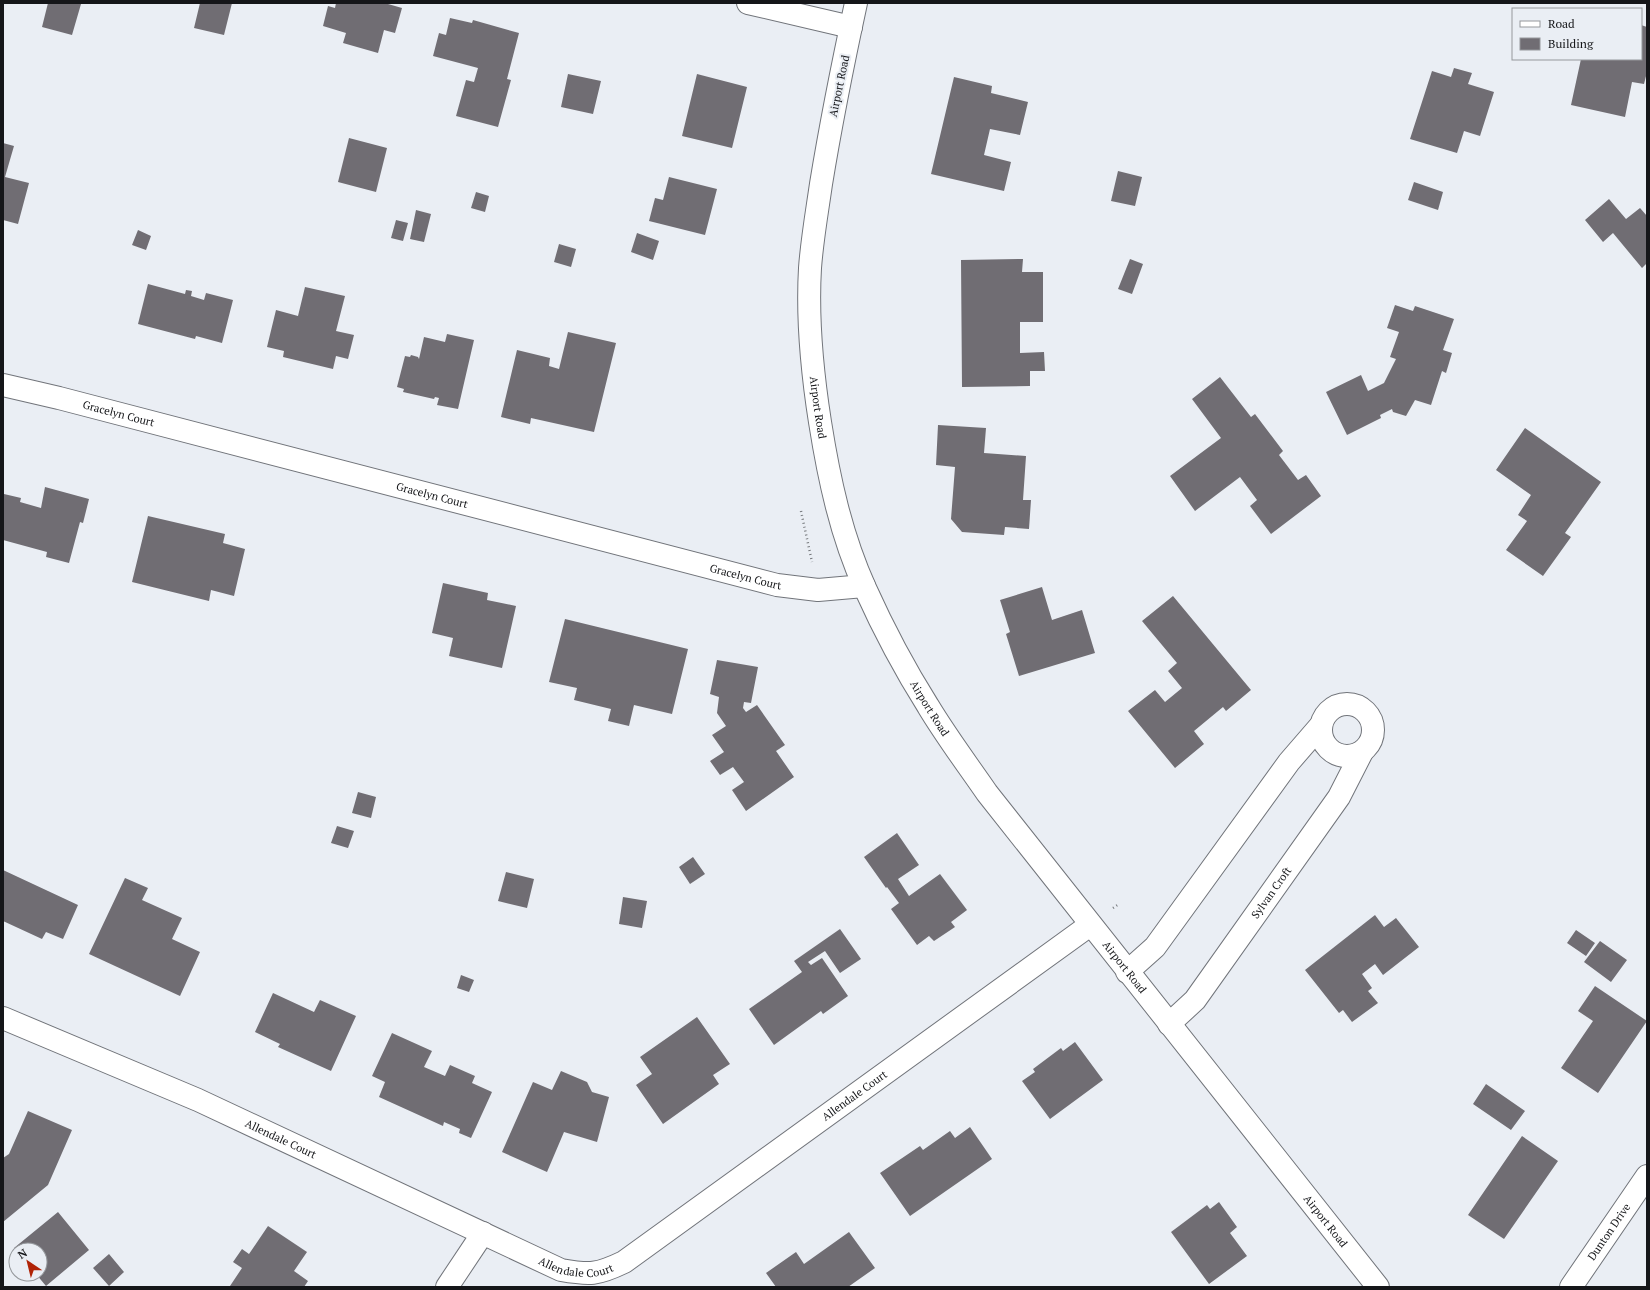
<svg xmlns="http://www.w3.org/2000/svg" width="1650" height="1290" font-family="'PT Serif',serif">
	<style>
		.building { fill: #706d73 }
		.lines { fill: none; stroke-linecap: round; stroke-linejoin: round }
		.minor-casing { stroke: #71747a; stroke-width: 24 }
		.path { stroke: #777a7e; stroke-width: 2.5; stroke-dasharray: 1 3; stroke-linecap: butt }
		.minor { stroke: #fff; stroke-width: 22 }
		.labels { text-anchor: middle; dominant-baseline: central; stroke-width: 4; stroke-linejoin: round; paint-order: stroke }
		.street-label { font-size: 11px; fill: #151619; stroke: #eaeef4 }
	</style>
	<rect width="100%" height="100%" fill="#eaeef4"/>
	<path class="building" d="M48,3H75L81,4L72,35L42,27Z
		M200,3H232L224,35L194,28Z
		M336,3H389L388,4L402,8L395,33L384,30L378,53L343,43L346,33L323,26L328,6L335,8Z
		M450,18L472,23L473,20L519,33L507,79L511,80L498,127L456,116L466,80L474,82L478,68L433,56L439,33L446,35Z
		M1641,25L1647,27V72L1644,84L1632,82L1625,117L1571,105L1581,59H1641Z
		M1454,68L1472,73L1468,84L1494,92L1480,136L1464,131L1457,153L1410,139L1432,71L1451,77Z
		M568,74L601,81L593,114L561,107Z
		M697,74L747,87L732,148L682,136Z
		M954,77L992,86L991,93L1028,102L1020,135L990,129L984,155L1011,162L1004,191L931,174Z
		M349,138L387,148L376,192L338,182Z
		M3,143L14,146L5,177L29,183L18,224L3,220Z
		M1118,171L1142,177L1135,206L1111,201Z
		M669,177L717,189L705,235L649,221L655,198L663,200Z
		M1414,182L1443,192L1438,210L1408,200Z
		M476,192L489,196L485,212L471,208Z
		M1609,199L1626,219L1640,208L1647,216V263L1642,268L1613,233L1603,242L1585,220Z
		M416,210L431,214L424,242L410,239Z
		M396,220L408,223L403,241L391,238Z
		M138,230L151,236L146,250L132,245Z
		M637,233L659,241L653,260L631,252Z
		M559,244L576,249L571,267L554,262Z
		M1023,259L1022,272H1043V322H1020V353L1044,352L1045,371H1030V386L962,387L961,260Z
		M1130,259L1143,264L1132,294L1118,289Z
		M148,284L185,294L186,290L192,291L191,296L204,300L206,293L233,300L222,343L196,336L195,339L138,324Z
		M305,287L345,296L336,331L354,335L348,359L336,356L333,369L283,357L284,351L267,347L276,310L298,316Z
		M1395,305L1413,311L1415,306L1454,319L1443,350L1452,353L1446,373L1442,371L1431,405L1415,400L1406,416L1393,412L1392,409L1380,415L1381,418L1347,435L1326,392L1361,375L1368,391L1384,383L1396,359L1390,357L1399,332L1387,328Z
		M568,332L616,343L594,432L531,418L530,424L501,417L517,350L550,358L549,366L559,369Z
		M447,334L474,340L458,409L437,405L439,398L435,397L434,399L403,392L404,389L397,387L405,356L410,357L411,355L418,357L419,359L424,337L445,342Z
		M1220,377L1251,417L1255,414L1283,451L1279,455L1298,480L1306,475L1321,496L1271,534L1250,506L1257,500L1240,477L1195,511L1170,476L1221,438L1192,399Z
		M938,425L986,428L984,453L1026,456L1023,500H1031L1029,529L1005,527L1004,535L962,532L951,519L955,467L936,465Z
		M1525,428L1601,482L1565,533L1571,537L1543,576L1506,550L1527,521L1518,515L1531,495L1496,470Z
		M45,487L89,499L83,523L80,522L69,563L46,557L47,552L3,540V499L4,494L21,498L20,502L41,508Z
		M148,516L225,534L223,543L245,549L234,596L211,590L209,601L132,582Z
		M443,583L488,593L487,600L516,606L502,668L449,656L453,638L432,633Z
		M1042,587L1052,620L1082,610L1095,653L1019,676L1006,634L1010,632L1000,600Z
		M1173,596L1251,690L1226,711L1223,707L1194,731L1204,744L1175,768L1128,711L1155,690L1165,702L1182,688L1168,671L1177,663L1142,621Z
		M565,619L688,649L672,714L634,705L629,726L608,721L611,709L574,700L577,688L549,682Z
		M717,660L758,667L751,703L744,702L743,708L746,712L757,705L785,745L776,751L794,777L746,811L732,790L744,782L733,767L720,775L710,761L724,752L712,735L726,726L717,713L719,697L710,694Z
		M358,792L376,797L371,818L352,813Z
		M337,826L354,831L348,848L331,843Z
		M897,833L919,865L898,879L909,896L940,874L967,910L951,922L955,927L934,941L929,936L917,945L891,909L899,903L887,887L886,888L864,857Z
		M693,857L705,874L690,884L679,867Z
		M3,870L78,905L63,939L46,932L42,939L3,921Z
		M506,872L534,879L527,908L498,901Z
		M125,878L148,888L142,900L182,918L172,939L200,952L180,996L89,954Z
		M623,897L647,901L642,928L619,924Z
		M1375,915L1384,927L1396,918L1419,947L1383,975L1375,964L1362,974L1372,988L1368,991L1378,1003L1352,1022L1343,1010L1339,1013L1305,970Z
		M840,929L861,959L840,973L825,951L808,962L811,965L822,958L848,996L823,1014L821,1011L774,1045L749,1009L802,972L794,961Z
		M1576,930L1595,943L1586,956L1567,943Z
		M1600,941L1627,960L1611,982L1584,962Z
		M461,975L474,980L469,992L457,988Z
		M1595,986L1647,1021L1598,1093L1561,1068L1593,1021L1578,1011Z
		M273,993L314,1012L320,1000L356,1016L331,1071L278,1047L280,1044L255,1032Z
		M697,1017L730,1064L713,1075L719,1084L663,1124L636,1085L652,1074L640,1057Z
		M392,1033L432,1051L424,1067L445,1076L450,1065L475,1076L472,1083L492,1092L471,1138L459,1133L460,1129L444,1122L443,1126L379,1097L385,1082L372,1076Z
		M1075,1042L1103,1080L1050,1119L1022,1081L1035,1072L1033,1069L1061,1048L1063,1051Z
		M561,1071L587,1082L592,1092L609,1097L597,1142L564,1132L547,1172L502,1152L533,1082L552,1090Z
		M1486,1084L1525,1111L1511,1130L1473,1104Z
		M28,1111L72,1130L48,1185L3,1222V1158L9,1154Z
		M970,1127L992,1159L910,1216L880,1173L920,1146L923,1150L950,1131L955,1138Z
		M1522,1136L1558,1161L1504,1239L1468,1215Z
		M1219,1202L1237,1227L1230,1233L1247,1256L1209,1284L1171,1232L1207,1205L1210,1209Z
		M58,1212L89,1250L46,1286L36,1274H40V1250H16L14,1248Z
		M268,1226L307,1252L294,1271L308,1281L304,1287H231L230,1286L242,1268L233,1262L242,1249L249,1254Z
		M849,1232L875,1268L848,1287H776L766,1273L796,1252L804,1264Z
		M109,1254L124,1272L109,1286L93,1268Z"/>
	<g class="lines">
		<g class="minor-casing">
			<g id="minor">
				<path d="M748,3L851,27"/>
				<path id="s1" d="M856,3C843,63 831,123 821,184C817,212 812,240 810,268C807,319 812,371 820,422C829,479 841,535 865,588C883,628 904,668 928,706C946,736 967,764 987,793L1378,1287"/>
				<path id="s2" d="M3,385L59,398L777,585L818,590L864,586"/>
				<circle cx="1347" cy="730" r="26"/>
				<path d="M1127,972L1155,947L1289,762L1321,725"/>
				<path id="s3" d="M3,1018L198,1100L561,1270C590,1275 597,1275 624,1262L1090,925"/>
				<path id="s4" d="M1169,1024L1195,1000L1339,797L1362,752"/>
				<path d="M447,1287L483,1233"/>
				<path id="s5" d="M1571,1287L1647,1176"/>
			</g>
		</g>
		<path class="path" d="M801,511L812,562
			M1113,908L1119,904"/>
		<use href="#minor" class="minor"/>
	</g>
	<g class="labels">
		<g class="street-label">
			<text transform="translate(839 86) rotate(-78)">Airport Road</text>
			<text stroke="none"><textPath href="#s1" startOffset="409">Airport Road</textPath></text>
			<text stroke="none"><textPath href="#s2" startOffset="119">Gracelyn Court</textPath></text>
			<text stroke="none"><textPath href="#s2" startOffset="443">Gracelyn Court</textPath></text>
			<text stroke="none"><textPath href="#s2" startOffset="767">Gracelyn Court</textPath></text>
			<text stroke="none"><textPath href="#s1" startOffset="733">Airport Road</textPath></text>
			<text stroke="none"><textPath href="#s4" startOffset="167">Sylvan Croft</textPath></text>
			<text stroke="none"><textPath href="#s1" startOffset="1057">Airport Road</textPath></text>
			<text stroke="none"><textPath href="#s3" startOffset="962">Allendale Court</textPath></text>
			<text stroke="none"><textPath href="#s3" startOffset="303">Allendale Court</textPath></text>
			<text stroke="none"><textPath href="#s1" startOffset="1381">Airport Road</textPath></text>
			<text stroke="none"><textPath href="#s5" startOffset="67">Dunton Drive</textPath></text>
			<text stroke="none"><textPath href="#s3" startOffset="627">Allendale Court</textPath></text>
		</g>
	</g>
	<rect width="1650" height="1290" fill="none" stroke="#151619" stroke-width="8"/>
	<rect x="1512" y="8" width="130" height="52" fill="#eaeef4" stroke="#95989c"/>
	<rect x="1520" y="21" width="20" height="6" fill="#ffffff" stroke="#95989c"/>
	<text x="1548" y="28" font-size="12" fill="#151619">Road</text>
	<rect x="1520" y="38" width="20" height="12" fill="#706d73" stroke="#95989c"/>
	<text x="1548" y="48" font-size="12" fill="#151619">Building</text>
	<g transform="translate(28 1262) rotate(325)"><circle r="19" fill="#eaeef4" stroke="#95989c"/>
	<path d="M0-3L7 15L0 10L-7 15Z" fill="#b02306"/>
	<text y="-6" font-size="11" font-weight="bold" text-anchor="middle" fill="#151619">N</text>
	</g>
</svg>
